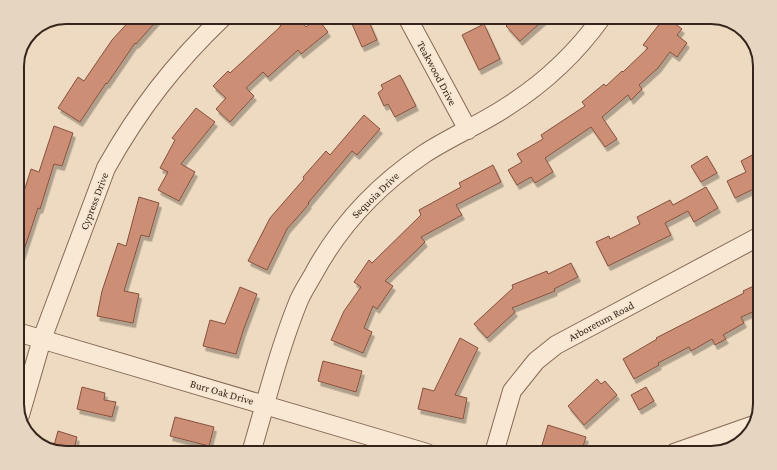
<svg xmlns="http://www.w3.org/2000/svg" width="777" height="470" font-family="'Crimson Pro',serif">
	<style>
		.building { fill: #cc8e75; stroke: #86513e; filter: url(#shadow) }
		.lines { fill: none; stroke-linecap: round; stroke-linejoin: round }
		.minor-casing { stroke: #866a58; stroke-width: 20 }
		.minor { stroke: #f9e8d3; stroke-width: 18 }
		.labels { text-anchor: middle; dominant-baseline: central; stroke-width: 3.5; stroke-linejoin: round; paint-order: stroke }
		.street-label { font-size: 11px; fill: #36251c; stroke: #f5e5cf }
		.rim { fill: none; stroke: #36251c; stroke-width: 2 }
	</style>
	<defs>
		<filter id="shadow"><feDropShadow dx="2.5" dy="4.5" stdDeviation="0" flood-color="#0004"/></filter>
	</defs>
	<rect width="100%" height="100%" fill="#eedac0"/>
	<path class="building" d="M133,17H160L136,44L135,43L107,84L106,83L80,122L58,108L78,77L84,81L112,40Z
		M291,17H298L306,27L317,18L328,32L301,54L298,50L268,77L263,72L246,88L254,96L230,122L216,109L226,98L213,86L228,71L230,73L280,27V26Z
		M349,17H367L377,40L362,47Z
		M516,17H547L520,41L506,26Z
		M665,17H666L682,29L677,35L687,43L677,57L670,52L658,68L639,85L642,89L631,100L628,95L602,117L617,139L605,147L591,127L545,158L553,172L535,183L531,177L517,185L508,170L522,162L517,154L543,139L541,135L585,106L582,102L604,84L606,86L622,71L623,72L648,48L643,45Z
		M484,24L500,59L479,70L462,35Z
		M400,75L416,106L395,117L388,104L384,106L378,93L383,89L381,85Z
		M196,108L215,122L181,164L195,172L179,201L158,190L168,172L160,168L175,140L172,138Z
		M364,115L380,129L357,155L352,151L308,203L309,204L287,229L267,270L248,261L270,218L304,179L303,177L326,151L330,155Z
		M54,126L73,133L62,166L54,164L40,209L38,208L19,265H17V214L31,169L39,172Z
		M754,154L760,167V186L735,198L727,181L746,172L741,161Z
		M707,156L717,173L701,182L691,166Z
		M493,165L501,182L456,205L462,215L421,237L425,242L385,281L393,286L377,309L373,306L364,328L372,332L363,353L331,340L344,311L361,287L354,282L369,260L372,263L421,215L419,210L461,187L459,183Z
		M706,187L718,208L694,222L688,211L665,223L671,235L608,266L596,242L609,236L610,239L640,224L637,217L670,200L673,205Z
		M139,197L159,203L149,237L141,235L124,291L139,294L133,323L97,316L102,291L118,243L126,246Z
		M571,263L578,277L554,289L555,291L512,308L515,312L487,338L474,324L513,288L512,285L547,271L548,274Z
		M760,283V309L741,317L744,323L723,335L726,339L715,345L712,339L691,351L689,347L658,363L659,365L634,379L623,359L657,339L656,338L744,293L743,291Z
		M240,287L257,294L243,331L236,354L203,346L210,320L225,324Z
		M460,338L478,348L455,395L467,398L463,419L418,409L423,388L434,391Z
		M323,361L362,371L356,392L318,381Z
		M597,379L601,384L605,381L617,395L584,425L568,406Z
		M82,387L105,393L104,400L116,402L112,417L77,409Z
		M646,387L654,401L639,410L631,395Z
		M175,417L214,427L209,446L170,436Z
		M548,425L586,437L581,453H567L542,445Z
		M58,431L77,437L73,453H66L53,449Z"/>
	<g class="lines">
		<g class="minor-casing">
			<path id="minor" d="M407,17L468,130
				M17,332L427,453
				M20,415L42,339L106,168C139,109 174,64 223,17
				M251,453C266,402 279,349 299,300C303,291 309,282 314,273C340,225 378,185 424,154C450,137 481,124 508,106C544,83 577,52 602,17
				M494,453L512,391L536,361L556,345L760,236
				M674,453L754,425"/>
		</g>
		<use href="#minor" class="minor"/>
	</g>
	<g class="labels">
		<g class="street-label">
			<text transform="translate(437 73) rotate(62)">Teakwood Drive</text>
			<text transform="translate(375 195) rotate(-44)">Sequoia Drive</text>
			<text transform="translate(94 201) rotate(-69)">Cypress Drive</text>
			<text transform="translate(601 321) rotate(-28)">Arboretum Road</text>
			<text transform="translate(222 392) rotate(16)">Burr Oak Drive</text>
		</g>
	</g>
	<path d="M0 0H777V470H0ZM66 24H711A42 42 0 0 1 753 66V404A42 42 0 0 1 711 446H66A42 42 0 0 1 24 404V66A42 42 0 0 1 66 24Z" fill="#e6d6c1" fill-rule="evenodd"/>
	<path class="rim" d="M66 24H711A42 42 0 0 1 753 66V404A42 42 0 0 1 711 446H66A42 42 0 0 1 24 404V66A42 42 0 0 1 66 24Z"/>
</svg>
